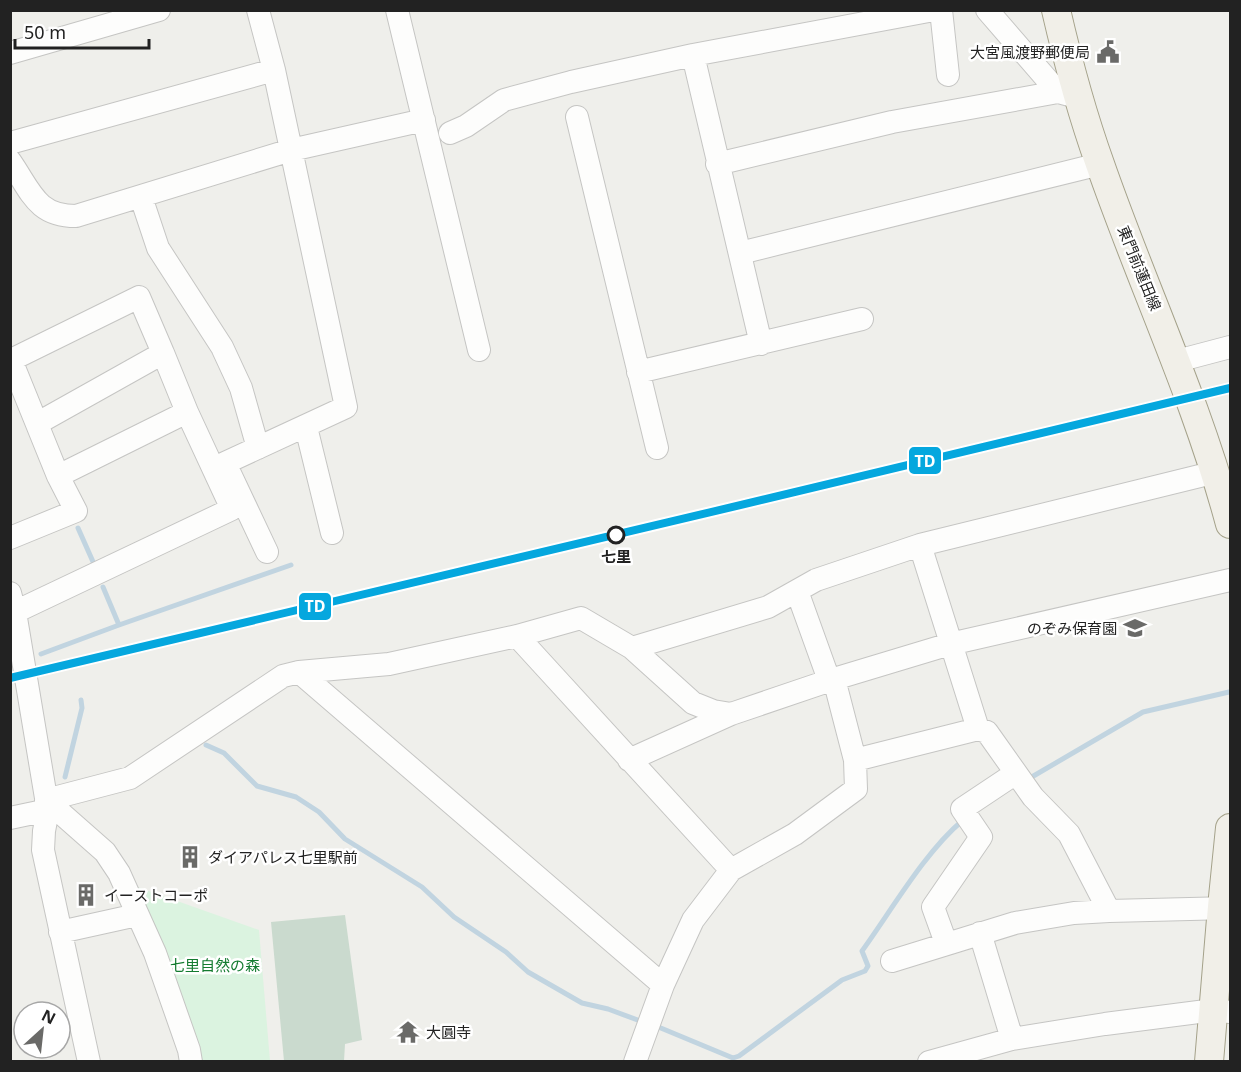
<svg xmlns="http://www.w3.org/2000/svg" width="1241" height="1072" font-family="'Noto Sans','Noto Sans JP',sans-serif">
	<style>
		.cemetery { fill: #cadace }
		.park { fill: #dbf3e0 }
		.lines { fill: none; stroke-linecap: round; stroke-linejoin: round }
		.stream { stroke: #c1d4e0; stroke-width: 5 }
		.minor-casing { stroke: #c5c5c3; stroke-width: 24 }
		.major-casing { stroke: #a4a189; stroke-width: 30 }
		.minor { stroke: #fdfdfc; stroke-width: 22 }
		.major { stroke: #f1efe8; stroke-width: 28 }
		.rail-1-casing { stroke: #fff; stroke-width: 12 }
		.rail-1 { stroke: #05a7de; stroke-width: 8 }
		.stop-dot { fill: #fff; stroke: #222; stroke-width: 3 }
		.labels { text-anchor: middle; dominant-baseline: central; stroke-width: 5; stroke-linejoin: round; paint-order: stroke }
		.poi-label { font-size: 15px; fill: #222; stroke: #fff; text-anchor: start }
		.street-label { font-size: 15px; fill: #222; stroke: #fff }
		.stop-label { font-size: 15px; font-weight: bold; fill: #222; stroke: #fff }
		.park-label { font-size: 15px; fill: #147b30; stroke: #fff }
		.line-badge { stroke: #fff; stroke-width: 2 }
		.badge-label { font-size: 16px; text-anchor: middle; font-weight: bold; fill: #fff }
	</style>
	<rect width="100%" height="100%" fill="#efefeb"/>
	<path class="cemetery" d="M345,915L362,1040L345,1044L344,1061H284L271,922Z"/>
	<path class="park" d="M132,885L259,930L270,1061H198Z"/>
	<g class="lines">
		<path class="stream" d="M78,528L94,564
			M103,587L119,625
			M41,654L119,625L291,565
			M206,745L224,753L257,786L296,797L319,812L345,839L422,887L454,917L506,952L528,972L582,1003L608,1009L643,1022
			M65,777L82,708L81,700
			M1030,778L1143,712L1229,692
			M656,1026L733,1058L739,1056L842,980L865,971L868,966L862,951C891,911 925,852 962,821"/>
		<g class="minor-casing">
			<path id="minor" d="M258,10L274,70
				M397,10L479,350
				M941,10L948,75
				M987,10L1058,92L1069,95
				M10,53L159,10
				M693,55L761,344
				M577,117L657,448
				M450,133L466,126L504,100L571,82L693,55L934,10
				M10,143L274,70L346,407L225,463L267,552
				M10,161C31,191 36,216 76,216L291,150L424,120
				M717,164L892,122L1058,92
				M141,197L158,248L222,347L241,388L258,448
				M740,253L1100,164
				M1177,361L1230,347
				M638,372L862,319
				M38,423L163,353L187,412L58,476
				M306,427L332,533
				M10,538L76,511L58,476L11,360L139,297L163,353
				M920,545L978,729
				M797,591L829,680
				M10,593L15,612L48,810L44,831L43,850L89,1062
				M15,612L232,509L187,412
				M517,636L731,870
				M632,648L768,607L816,580L920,545L1216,472
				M299,672L663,985
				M629,760L731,714
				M855,760L978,729L987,732L1033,797L1069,834L1109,911L1230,908
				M46,800L130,778L283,676L299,672L389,664L517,636L581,618L632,648L693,703L713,711L731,714L834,679L950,644L1230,580
				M46,800L105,852L119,873L155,953L189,1050L191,1062
				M10,818L48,810
				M60,932L137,915
				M980,933L1012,1039
				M946,943L933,907L981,837L962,809L1016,773
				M892,961L1015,923L1074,913L1109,911
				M635,1062L663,985L693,920L731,870L795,834L856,789L855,760L834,679
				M929,1062L1012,1039L1105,1024L1214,1010L1230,1012"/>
		</g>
		<g class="major-casing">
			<path id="major" d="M1056,10C1068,62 1082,114 1100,164C1142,285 1197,400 1230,524
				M1209,1062L1222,907L1230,828"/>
		</g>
		<use href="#minor" class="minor"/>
		<use href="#major" class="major"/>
		<g class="rail-1-casing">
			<path id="rail-1" d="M10,678C418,583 823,485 1230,388"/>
		</g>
		<use href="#rail-1" class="rail-1"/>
	</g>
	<defs>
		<g id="civic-bare" transform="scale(1.8)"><path d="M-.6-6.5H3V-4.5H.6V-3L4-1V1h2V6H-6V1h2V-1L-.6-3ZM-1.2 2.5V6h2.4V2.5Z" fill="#6a6a68" stroke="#fff" stroke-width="2.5" paint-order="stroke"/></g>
		<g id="school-bare" transform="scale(1.8)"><path d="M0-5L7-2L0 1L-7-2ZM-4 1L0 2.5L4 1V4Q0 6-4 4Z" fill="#6a6a68" stroke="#fff" stroke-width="2.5" paint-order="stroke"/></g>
		<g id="building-bare" transform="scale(1.8)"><path d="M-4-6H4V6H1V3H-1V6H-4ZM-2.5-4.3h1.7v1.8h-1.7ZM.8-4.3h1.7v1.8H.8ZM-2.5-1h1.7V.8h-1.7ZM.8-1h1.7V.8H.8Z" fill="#6a6a68" stroke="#fff" stroke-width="2.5" paint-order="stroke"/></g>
		<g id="temple-bare" transform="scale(1.8)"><path d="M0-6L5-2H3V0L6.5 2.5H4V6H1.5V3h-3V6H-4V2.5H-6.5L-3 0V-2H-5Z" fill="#6a6a68" stroke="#fff" stroke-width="2.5" paint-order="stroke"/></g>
	</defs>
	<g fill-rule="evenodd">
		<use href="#civic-bare" x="1108" y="52"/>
		<use href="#school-bare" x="1135" y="628"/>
		<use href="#building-bare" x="190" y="857"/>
		<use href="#building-bare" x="86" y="895"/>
		<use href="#temple-bare" x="408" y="1032"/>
	</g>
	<circle class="stop-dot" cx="616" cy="535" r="8"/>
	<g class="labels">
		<g class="poi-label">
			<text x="1090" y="52" text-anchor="end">大宮風渡野郵便局</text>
			<text x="1117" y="628" text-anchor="end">のぞみ保育園</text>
			<text x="208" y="857">ダイアパレス七里駅前</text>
			<text x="104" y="895">イーストコーポ</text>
			<text x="426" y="1032">大圓寺</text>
		</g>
		<g class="street-label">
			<text transform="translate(1140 268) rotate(68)">東門前蓮田線</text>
		</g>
		<g class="stop-label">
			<text x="616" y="556">七里</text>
		</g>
		<g class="park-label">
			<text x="215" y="965">七里自然の森</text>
		</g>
	</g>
	<g class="line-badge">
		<rect x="908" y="446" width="34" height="29" rx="6" fill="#05a7de"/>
		<rect x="298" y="592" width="34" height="29" rx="6" fill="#05a7de"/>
	</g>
	<g class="badge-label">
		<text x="925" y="467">TD</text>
		<text x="315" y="612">TD</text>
	</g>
	<rect width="1241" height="1072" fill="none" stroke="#222222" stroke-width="24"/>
	<g transform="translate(42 1030) rotate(27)"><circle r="28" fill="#ffffff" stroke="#a7a7a7" stroke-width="1.5"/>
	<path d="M0-4.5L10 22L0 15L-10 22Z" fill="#6a6a68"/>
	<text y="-9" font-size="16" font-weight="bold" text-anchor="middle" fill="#222222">N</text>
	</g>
	<path d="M15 39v9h134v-9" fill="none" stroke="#222222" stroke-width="3"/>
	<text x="24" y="39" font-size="18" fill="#222222" stroke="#ffffff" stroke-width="4.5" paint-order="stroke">50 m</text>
</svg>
